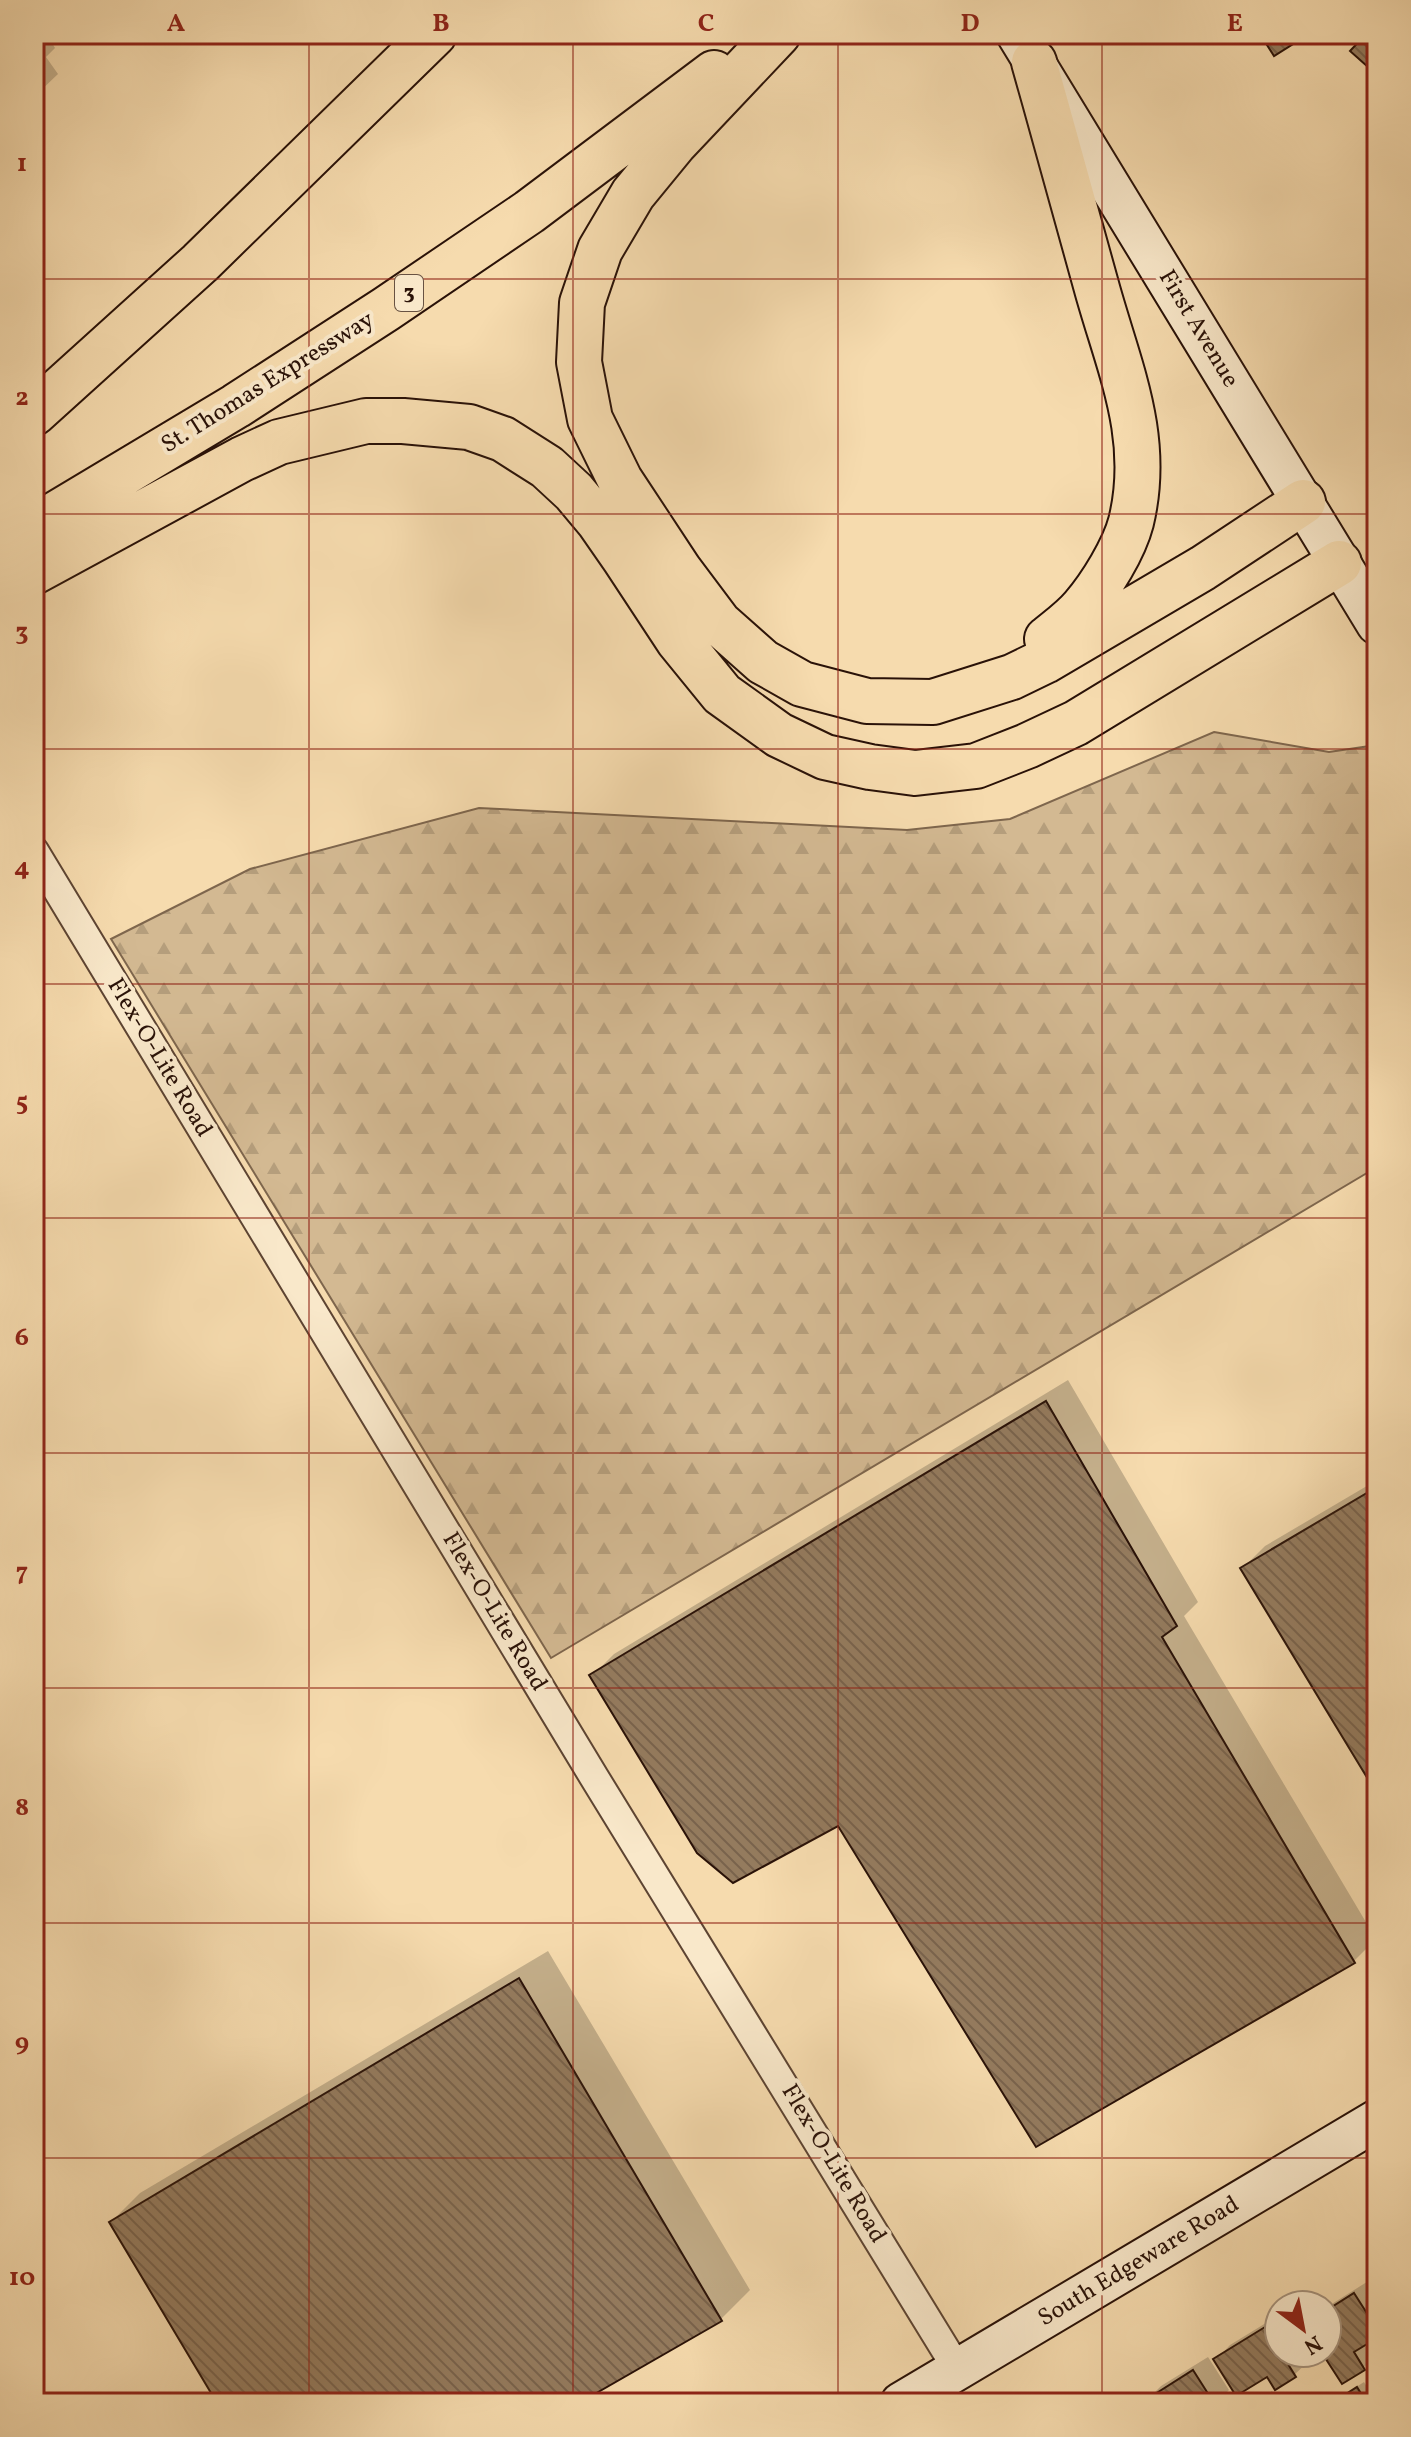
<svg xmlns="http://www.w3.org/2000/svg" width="1411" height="2437" font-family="Vollkorn,serif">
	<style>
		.forest { fill: url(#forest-firs); stroke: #7e664d; stroke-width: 2 }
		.shadow { fill: #0003 }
		.building { fill: url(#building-back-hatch); stroke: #2a1208; stroke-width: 2 }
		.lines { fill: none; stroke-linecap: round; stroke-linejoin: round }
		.street-casing { stroke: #5d4432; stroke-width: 32 }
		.secondary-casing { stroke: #2a1208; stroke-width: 44 }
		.highway-casing { stroke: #2a1208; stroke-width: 48 }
		.street { stroke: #f9e8ca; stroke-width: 28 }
		.secondary { stroke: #f9e8ca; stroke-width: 40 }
		.highway { stroke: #f6dbae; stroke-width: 44 }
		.grid { fill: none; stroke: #8f2418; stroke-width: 2; stroke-opacity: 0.55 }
		.labels { text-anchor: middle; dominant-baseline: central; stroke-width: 8; stroke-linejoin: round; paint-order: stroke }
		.shield { fill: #f9e8ca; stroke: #685242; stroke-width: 2 }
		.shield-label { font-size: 22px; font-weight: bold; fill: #2a1208 }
		.street-label { font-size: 24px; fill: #2a1208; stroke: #f9e8ca }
		.neatline { fill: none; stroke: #8f2418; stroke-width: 3 }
		.grid-label { font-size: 26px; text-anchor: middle; font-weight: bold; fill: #8f2418 }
	</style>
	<defs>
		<pattern id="forest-firs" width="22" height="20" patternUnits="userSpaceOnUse" patternTransform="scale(2)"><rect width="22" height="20" fill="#d3b992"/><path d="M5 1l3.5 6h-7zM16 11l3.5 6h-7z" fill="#b59e7c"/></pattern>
		<pattern id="building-back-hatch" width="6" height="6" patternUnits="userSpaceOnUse" patternTransform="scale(2)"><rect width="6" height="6" fill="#947b5e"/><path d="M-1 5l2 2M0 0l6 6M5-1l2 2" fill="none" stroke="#79634c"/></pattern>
	</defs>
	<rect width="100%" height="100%" fill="#f6dbae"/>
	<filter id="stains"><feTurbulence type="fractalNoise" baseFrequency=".0025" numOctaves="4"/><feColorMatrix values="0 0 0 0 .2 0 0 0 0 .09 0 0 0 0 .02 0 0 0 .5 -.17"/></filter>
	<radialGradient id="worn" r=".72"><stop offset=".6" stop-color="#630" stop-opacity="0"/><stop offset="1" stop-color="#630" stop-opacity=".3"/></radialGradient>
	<path class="forest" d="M1214,732L1329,752L1377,745V1167L551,1658L111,939L250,869L479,808L907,830L1010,819Z"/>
	<path class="shadow" d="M34,34H47L55,48L46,57L58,74L34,97Z
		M1068,1380L1198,1602L1184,1616L1376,1939L1354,1961L838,1823L592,1676L614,1654Z
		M1377,1480V1790L1243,1568L1265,1546Z
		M548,1951L750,2290L721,2319L576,2403H219L111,2222L140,2193Z
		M1370,2280L1377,2292V2335L1369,2340L1377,2355L1363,2368L1324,2353H1327V2307Z
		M1279,2315V2353H1304L1309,2361L1294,2375L1267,2374L1216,2360L1230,2345Z
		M1208,2357L1229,2390L1216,2403H1148L1146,2401L1161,2386Z
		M1364,2382L1377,2403H1334L1339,2398Z
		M1272,2391L1279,2403H1252Z"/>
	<path class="building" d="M1260,34H1309L1274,56Z
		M1366,34H1377V75L1350,51Z
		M1046,1401L1177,1626L1162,1637L1355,1963L1036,2147L838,1826L733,1883L697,1853L589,1675Z
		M1377,1487V1794L1240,1568Z
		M519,1978L722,2321L579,2403H217L109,2222Z
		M1354,2293L1377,2329V2338L1354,2352L1365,2370L1342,2384L1322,2353H1327V2310Z
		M1265,2327L1296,2377L1275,2390L1267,2377L1236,2396L1213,2359Z
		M1193,2370L1214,2403H1145L1144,2401Z
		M1357,2387L1367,2403H1332Z"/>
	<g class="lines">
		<g class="street-casing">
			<path id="street" d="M34,851L594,1777L958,2370"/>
		</g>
		<g class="secondary-casing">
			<path id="secondary" d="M1017,34L1377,624
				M901,2403L1377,2120"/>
		</g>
		<g class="highway-casing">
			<path id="highway" d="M778,34L674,144L633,194L600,250L582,303L579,362L590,419L620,480L680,571L719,623L763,662L802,684L867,701L933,702L1012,677L1045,661L1203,568L1303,502
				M1034,62C1055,136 1075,210 1096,285C1118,366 1152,436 1131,522C1124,549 1101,586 1083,607C1073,619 1059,629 1047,639
				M34,413L200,263L434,34
				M34,527L236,406L386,309L529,212L714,73
				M34,572L242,459L279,442L366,421H403L469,427L503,439L547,467L574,492L599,522L624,558L678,640L722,694L779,735L825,757L870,767L915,773L976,766L1027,746L1076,723L1339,563"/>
		</g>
		<use href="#street" class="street"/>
		<use href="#secondary" class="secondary"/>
		<use href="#highway" class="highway"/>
	</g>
	<path class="grid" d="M309,34V2403M573,34V2403M838,34V2403M1102,34V2403M34,279H1377M34,514H1377M34,749H1377M34,984H1377M34,1218H1377M34,1453H1377M34,1688H1377M34,1923H1377M34,2158H1377"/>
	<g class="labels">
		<rect class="shield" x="395" y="275" width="28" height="36" rx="6"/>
		<g class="shield-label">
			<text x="409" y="293">3</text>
		</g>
		<g class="street-label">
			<text transform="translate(1198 329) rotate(59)">First Avenue</text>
			<text transform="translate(268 383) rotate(-32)">St. Thomas Expressway</text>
			<text transform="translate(159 1058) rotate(59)">Flex-O-Lite Road</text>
			<text transform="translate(494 1612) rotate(59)">Flex-O-Lite Road</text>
			<text transform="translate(833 2164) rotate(59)">Flex-O-Lite Road</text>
			<text transform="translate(1139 2262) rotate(-31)">South Edgeware Road</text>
		</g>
	</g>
	<rect width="1411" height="2437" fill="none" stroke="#f6dbae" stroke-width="88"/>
	<g transform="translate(1303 2329) rotate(148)"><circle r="38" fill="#f9e8ca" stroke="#a6927c" stroke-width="2"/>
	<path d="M0-6L14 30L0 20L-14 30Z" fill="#8f2418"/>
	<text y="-12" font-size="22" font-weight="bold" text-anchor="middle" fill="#2a1208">N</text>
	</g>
	<rect x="44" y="44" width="1323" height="2349" class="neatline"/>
	<g class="grid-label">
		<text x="176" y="31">A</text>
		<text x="441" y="31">B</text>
		<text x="706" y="31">C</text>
		<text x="970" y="31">D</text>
		<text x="1235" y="31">E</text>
		<text x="22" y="171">1</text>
		<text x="22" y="405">2</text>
		<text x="22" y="640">3</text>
		<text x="22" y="875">4</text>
		<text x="22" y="1110">5</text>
		<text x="22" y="1345">6</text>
		<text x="22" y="1580">7</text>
		<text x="22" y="1815">8</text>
		<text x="22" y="2050">9</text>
		<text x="22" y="2285">10</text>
	</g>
	<rect width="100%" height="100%" filter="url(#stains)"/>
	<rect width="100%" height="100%" fill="url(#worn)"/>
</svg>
